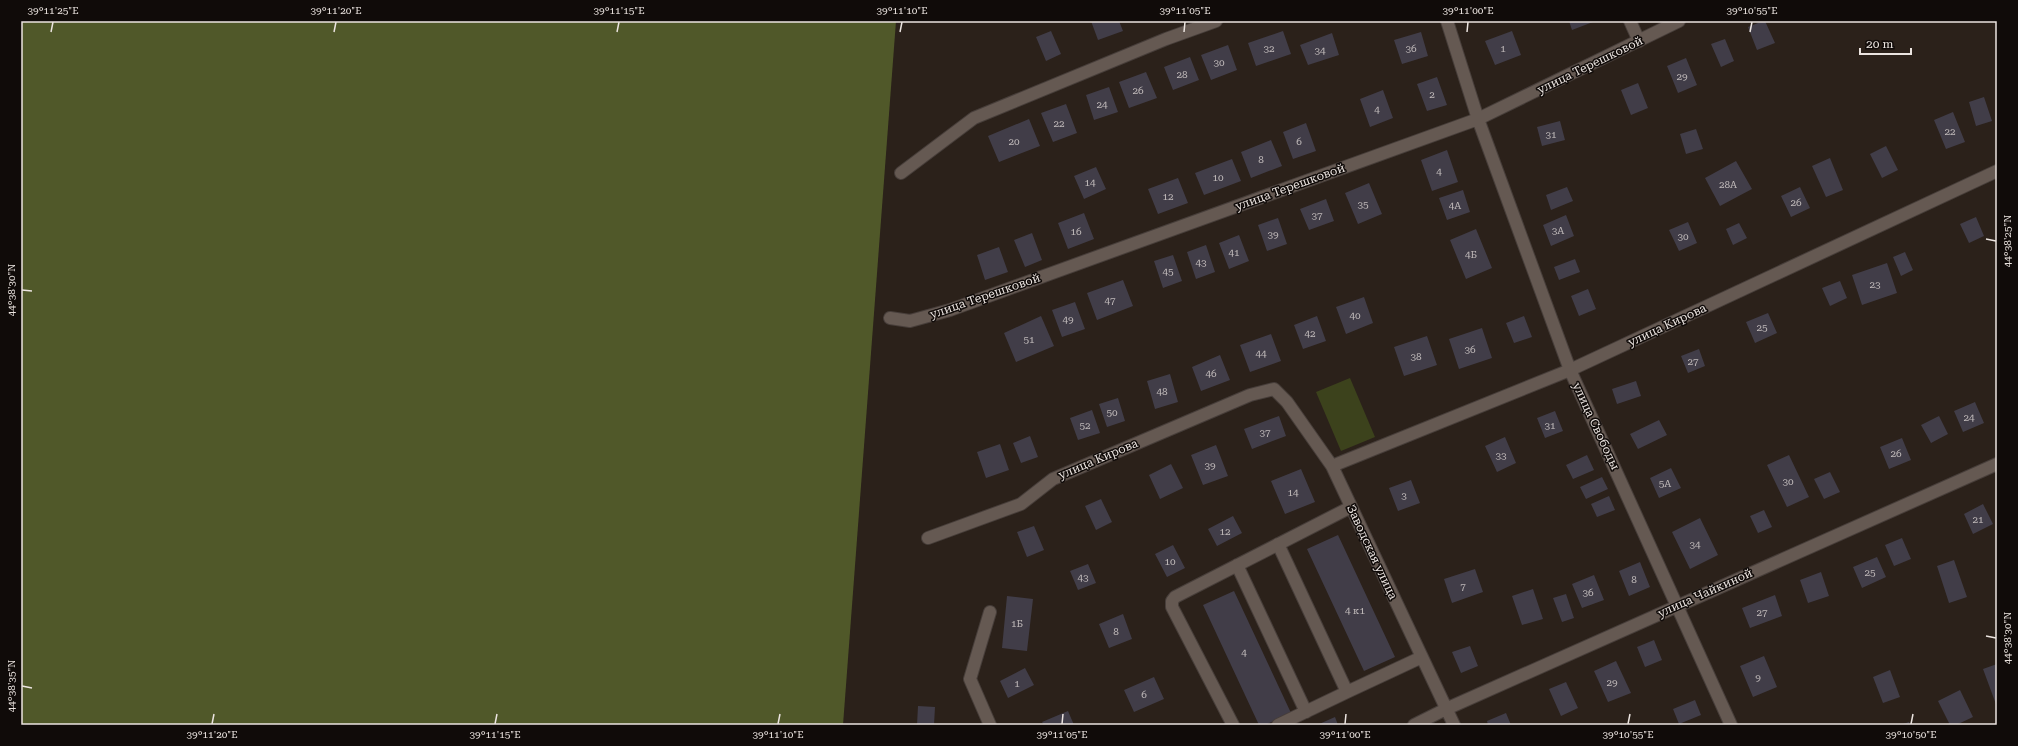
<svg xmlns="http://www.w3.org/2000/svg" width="2018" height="746" font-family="'Roboto Serif',serif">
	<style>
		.green { fill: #3c421c }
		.forest { fill: #505829 }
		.building { fill: #413d48 }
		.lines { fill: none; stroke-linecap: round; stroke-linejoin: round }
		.minor-casing { stroke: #473e3a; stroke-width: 14 }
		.minor { stroke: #655952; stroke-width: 12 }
		.ticks { fill: none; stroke: #ebe4e0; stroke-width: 1.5 }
		.labels { text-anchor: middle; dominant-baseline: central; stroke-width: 3; stroke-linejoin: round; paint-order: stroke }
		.number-label { font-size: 10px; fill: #c0baba }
		.street-label { font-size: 12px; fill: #ebe4e0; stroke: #100b09 }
		.neatline { fill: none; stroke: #ebe4e0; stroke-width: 1.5 }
		.ticks-label { font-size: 10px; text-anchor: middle; fill: #ebe4e0 }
	</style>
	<rect width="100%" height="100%" fill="#2b211a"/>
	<path class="green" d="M1350,378L1375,437L1341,451L1316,392Z"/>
	<path class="forest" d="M21,21H896L843,725H21Z"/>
	<path class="building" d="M1091,21H1119L1123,31L1098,40Z
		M1569,21H1593V22L1572,30Z
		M1763,21H1765L1775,43L1757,50L1748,27Z
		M1051,31L1061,54L1046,61L1036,37Z
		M1283,31L1291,54L1256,66L1248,43Z
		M1512,31L1521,55L1495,65L1485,41Z
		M1421,32L1428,56L1402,64L1394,40Z
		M1332,33L1339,55L1308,65L1300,45Z
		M1725,39L1734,61L1721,67L1711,44Z
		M1228,45L1237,70L1211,80L1201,55Z
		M1190,57L1199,80L1173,90L1164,67Z
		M1686,58L1697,85L1678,93L1667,66Z
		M1146,72L1157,98L1129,108L1119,82Z
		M1437,77L1447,105L1427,111L1417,84Z
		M1638,83L1648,108L1631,115L1621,90Z
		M1109,87L1118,112L1094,120L1086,95Z
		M1383,90L1393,118L1370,127L1360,99Z
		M1984,97L1992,121L1976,126L1969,102Z
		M1066,104L1077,133L1053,142L1041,113Z
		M1953,112L1965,142L1946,149L1934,120Z
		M1029,119L1040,146L999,162L988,136Z
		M1560,121L1565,140L1542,146L1537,127Z
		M1306,123L1316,151L1293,159L1283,132Z
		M1696,129L1703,149L1686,154L1680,134Z
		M1271,140L1282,166L1251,178L1241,152Z
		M1886,146L1898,170L1882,178L1870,154Z
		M1447,150L1458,182L1432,191L1421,160Z
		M1830,158L1843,190L1826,197L1812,166Z
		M1232,159L1241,181L1204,195L1195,173Z
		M1736,161L1752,189L1720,206L1705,178Z
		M1096,167L1106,189L1084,199L1074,176Z
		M1178,178L1188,203L1158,214L1148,189Z
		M1369,183L1382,214L1358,224L1345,193Z
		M1567,187L1573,201L1551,210L1546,195Z
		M1800,187L1810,208L1791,217L1781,196Z
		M1463,190L1470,212L1447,220L1439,198Z
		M1326,199L1334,221L1309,230L1300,209Z
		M1084,213L1094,239L1068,249L1058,223Z
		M1566,215L1574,236L1551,246L1543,225Z
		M1976,217L1984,236L1969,243L1960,224Z
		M1278,218L1287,244L1267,251L1258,225Z
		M1688,222L1697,243L1679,251L1669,230Z
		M1739,223L1747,238L1733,245L1726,229Z
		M1476,229L1492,268L1466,279L1450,240Z
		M1032,233L1042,260L1025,267L1014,240Z
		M1239,235L1249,261L1229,269L1219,243Z
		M1206,245L1215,272L1196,279L1187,252Z
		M999,247L1008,272L985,280L977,255Z
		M1905,252L1913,270L1901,276L1893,257Z
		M1173,255L1182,281L1163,288L1154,261Z
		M1575,259L1580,272L1559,280L1554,267Z
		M1887,263L1897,293L1862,305L1852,275Z
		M1123,280L1133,306L1097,320L1087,293Z
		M1840,281L1847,298L1830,306L1822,288Z
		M1588,289L1596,309L1579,316L1571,296Z
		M1364,297L1373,323L1346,334L1336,307Z
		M1075,302L1085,329L1062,337L1052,310Z
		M1768,313L1777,333L1755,343L1746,322Z
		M1041,316L1054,346L1016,362L1004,333Z
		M1317,316L1326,341L1303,349L1294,325Z
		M1524,316L1532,337L1514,343L1506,323Z
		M1482,328L1492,358L1459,369L1449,339Z
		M1271,334L1281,361L1250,372L1240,345Z
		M1427,336L1437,365L1404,376L1394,347Z
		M1699,349L1705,366L1688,373L1681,356Z
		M1220,355L1230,380L1201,391L1192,367Z
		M1170,374L1178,402L1155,409L1147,381Z
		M1636,381L1641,396L1617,404L1612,389Z
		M1118,398L1125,421L1107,427L1099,404Z
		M1975,402L1984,423L1963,432L1954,411Z
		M1092,410L1100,433L1078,440L1070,418Z
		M1555,411L1563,431L1545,438L1537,418Z
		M1279,416L1286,436L1252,449L1244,429Z
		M1939,416L1948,434L1931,443L1921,425Z
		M1659,420L1667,435L1638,449L1630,434Z
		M1030,436L1038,457L1021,463L1013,443Z
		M1505,437L1516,463L1497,472L1485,446Z
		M1902,438L1911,460L1889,469L1880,447Z
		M1000,444L1009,470L986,478L977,452Z
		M1216,445L1228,476L1203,485L1191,455Z
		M1587,455L1594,470L1573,479L1566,465Z
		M1789,455L1809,497L1787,507L1767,465Z
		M1171,464L1183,488L1160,499L1149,475Z
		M1671,468L1681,488L1659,498L1650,478Z
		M1301,469L1315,502L1285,514L1271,481Z
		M1830,472L1840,492L1824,499L1814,479Z
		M1602,477L1608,489L1586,499L1580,487Z
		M1411,480L1420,503L1398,511L1389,488Z
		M1609,496L1615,510L1597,517L1591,504Z
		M1101,499L1112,522L1096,530L1085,506Z
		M1983,504L1993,524L1973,534L1964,514Z
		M1764,510L1772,527L1758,533L1750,516Z
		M1233,516L1242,533L1217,546L1208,529Z
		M1700,518L1718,555L1690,569L1672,532Z
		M1034,526L1044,550L1027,557L1017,532Z
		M1338,535L1395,657L1364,671L1307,549Z
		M1902,538L1911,559L1894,566L1885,545Z
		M1173,545L1185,568L1167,577L1155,554Z
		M1877,557L1886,577L1862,588L1853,567Z
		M1954,560L1967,597L1949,603L1937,566Z
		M1640,562L1650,587L1629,596L1619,571Z
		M1088,564L1096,583L1078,590L1070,571Z
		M1475,569L1483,592L1452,603L1444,579Z
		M1821,572L1829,596L1808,603L1800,580Z
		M1594,575L1604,600L1582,608L1572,584Z
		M1533,589L1543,619L1522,625L1512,596Z
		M1234,591L1291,713L1265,725H1259L1203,605Z
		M1566,594L1574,618L1562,622L1553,598Z
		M1775,595L1782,616L1750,628L1742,608Z
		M1007,596L1033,599L1027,651L1002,648Z
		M1123,614L1132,639L1109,648L1099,624Z
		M1654,640L1662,660L1645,667L1637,647Z
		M1470,646L1478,666L1461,673L1452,652Z
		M1764,656L1777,687L1753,697L1740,666Z
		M1616,661L1631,693L1608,702L1594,671Z
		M1997,664V707L1983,669Z
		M1025,668L1034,685L1008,698L1000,681Z
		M1890,670L1900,697L1883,703L1873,677Z
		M1154,677L1164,699L1134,712L1124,690Z
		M1566,682L1578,708L1561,716L1549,689Z
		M1960,690L1973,717L1956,725H1950L1938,701Z
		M1695,700L1701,715L1679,724L1673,709Z
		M918,706L935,707L934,725H917Z
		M1068,711L1074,725H1044L1042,722Z
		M1506,713L1511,725H1488L1487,721Z
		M1335,717L1338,725H1317Z
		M1909,722L1910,725H1900Z"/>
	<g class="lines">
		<g class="minor-casing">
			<path id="minor" d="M1447,21L1478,119L1570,370L1731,725
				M1630,21L1639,41
				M901,173L974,118L1166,39L1216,21
				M890,318L910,321L950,310L1478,119L1679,21
				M1332,466L1570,370L1997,171
				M928,538L1021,504L1053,479L1250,395L1274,389L1287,402L1332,466L1454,725
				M1278,544L1347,692L1422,657
				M1237,565L1306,712
				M990,612L970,679L990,725
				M1233,725L1172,607V601L1175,597L1351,507
				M1278,725L1347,692
				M1414,725L1446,709L1997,464"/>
		</g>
		<use href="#minor" class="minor"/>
	</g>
	<path class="ticks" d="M51,32L53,22M334,32L336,22M617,32L619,22M900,32L902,22M1184,32L1185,22M1467,32L1468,22M1750,32L1752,22M1986,239L1996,241M22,290L32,291M1986,636L1996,638M22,686L32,688M212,724L214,714M495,724L497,714M778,724L780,714M1062,724L1063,714M1345,724L1346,714M1628,724L1630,714M1911,724L1913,714"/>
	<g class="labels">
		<g class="number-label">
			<text x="1269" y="48">32</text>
			<text x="1411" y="48">36</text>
			<text x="1503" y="48">1</text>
			<text x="1320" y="50">34</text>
			<text x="1219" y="62">30</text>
			<text x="1182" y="74">28</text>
			<text x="1682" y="76">29</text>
			<text x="1138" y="90">26</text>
			<text x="1432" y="94">2</text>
			<text x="1102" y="104">24</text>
			<text x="1377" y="109">4</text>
			<text x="1059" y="123">22</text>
			<text x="1950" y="131">22</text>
			<text x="1551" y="134">31</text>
			<text x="1014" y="141">20</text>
			<text x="1299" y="141">6</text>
			<text x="1261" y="159">8</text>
			<text x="1439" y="171">4</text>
			<text x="1218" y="177">10</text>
			<text x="1090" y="182">14</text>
			<text x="1728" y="184">28А</text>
			<text x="1168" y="196">12</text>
			<text x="1796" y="202">26</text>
			<text x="1363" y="204">35</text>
			<text x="1455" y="205">4А</text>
			<text x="1317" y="215">37</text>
			<text x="1558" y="230">3А</text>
			<text x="1076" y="231">16</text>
			<text x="1273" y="234">39</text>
			<text x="1683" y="236">30</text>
			<text x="1234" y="252">41</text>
			<text x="1471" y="254">4Б</text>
			<text x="1201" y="262">43</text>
			<text x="1168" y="271">45</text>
			<text x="1875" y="284">23</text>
			<text x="1110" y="300">47</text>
			<text x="1355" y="315">40</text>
			<text x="1068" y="319">49</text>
			<text x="1762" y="327">25</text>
			<text x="1310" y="333">42</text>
			<text x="1029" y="339">51</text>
			<text x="1470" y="349">36</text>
			<text x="1261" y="353">44</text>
			<text x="1416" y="356">38</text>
			<text x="1693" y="361">27</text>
			<text x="1211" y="373">46</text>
			<text x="1162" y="391">48</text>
			<text x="1112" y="412">50</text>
			<text x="1969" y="417">24</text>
			<text x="1085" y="425">52</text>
			<text x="1550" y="425">31</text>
			<text x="1265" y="432">37</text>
			<text x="1896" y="453">26</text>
			<text x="1501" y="455">33</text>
			<text x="1210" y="465">39</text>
			<text x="1788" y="481">30</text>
			<text x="1665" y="483">5А</text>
			<text x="1293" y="492">14</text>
			<text x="1404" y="495">3</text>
			<text x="1978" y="519">21</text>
			<text x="1225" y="531">12</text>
			<text x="1695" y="544">34</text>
			<text x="1170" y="561">10</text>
			<text x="1870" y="572">25</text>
			<text x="1083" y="577">43</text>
			<text x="1634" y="579">8</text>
			<text x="1463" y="586">7</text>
			<text x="1588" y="592">36</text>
			<text x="1355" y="610">4 к1</text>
			<text x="1762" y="612">27</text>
			<text x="1017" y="623">1Б</text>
			<text x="1116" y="631">8</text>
			<text x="1244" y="652">4</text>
			<text x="1758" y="677">9</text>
			<text x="1612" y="682">29</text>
			<text x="1017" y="683">1</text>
			<text x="1144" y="694">6</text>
		</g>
		<g class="street-label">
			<text transform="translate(1590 65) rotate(-26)">улица Терешковой</text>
			<text transform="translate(1290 187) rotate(-20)">улица Терешковой</text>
			<text transform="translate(985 296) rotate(-19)">улица Терешковой</text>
			<text transform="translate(1667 325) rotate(-25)">улица Кирова</text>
			<text transform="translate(1596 426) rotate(65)">улица Свободы</text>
			<text transform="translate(1098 459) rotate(-23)">улица Кирова</text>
			<text transform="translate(1372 552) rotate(65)">Заводская улица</text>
			<text transform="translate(1705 593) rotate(-24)">улица Чайкиной</text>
		</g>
	</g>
	<rect width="2018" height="746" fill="none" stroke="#100b09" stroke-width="44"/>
	<path d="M1860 48v6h51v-6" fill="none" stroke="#ebe4e0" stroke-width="2"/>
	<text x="1866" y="48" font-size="12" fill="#ebe4e0" stroke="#100b09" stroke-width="3" paint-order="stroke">20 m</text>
	<rect x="22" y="22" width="1974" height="702" class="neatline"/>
	<g class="ticks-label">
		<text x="53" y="14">39°11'25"E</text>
		<text x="336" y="14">39°11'20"E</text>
		<text x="619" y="14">39°11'15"E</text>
		<text x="902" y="14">39°11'10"E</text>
		<text x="1185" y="14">39°11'05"E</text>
		<text x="1468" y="14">39°11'00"E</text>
		<text x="1752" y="14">39°10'55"E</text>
		<text transform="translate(2007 241) rotate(-90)" y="4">44°38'25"N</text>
		<text transform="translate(11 290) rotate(-90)" y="4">44°38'30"N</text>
		<text transform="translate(2007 638) rotate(-90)" y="4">44°38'30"N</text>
		<text transform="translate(11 686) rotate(-90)" y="4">44°38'35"N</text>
		<text x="212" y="738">39°11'20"E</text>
		<text x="495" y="738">39°11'15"E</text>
		<text x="778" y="738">39°11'10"E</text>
		<text x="1062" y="738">39°11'05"E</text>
		<text x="1345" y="738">39°11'00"E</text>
		<text x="1628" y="738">39°10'55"E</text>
		<text x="1911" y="738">39°10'50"E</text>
	</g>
</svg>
